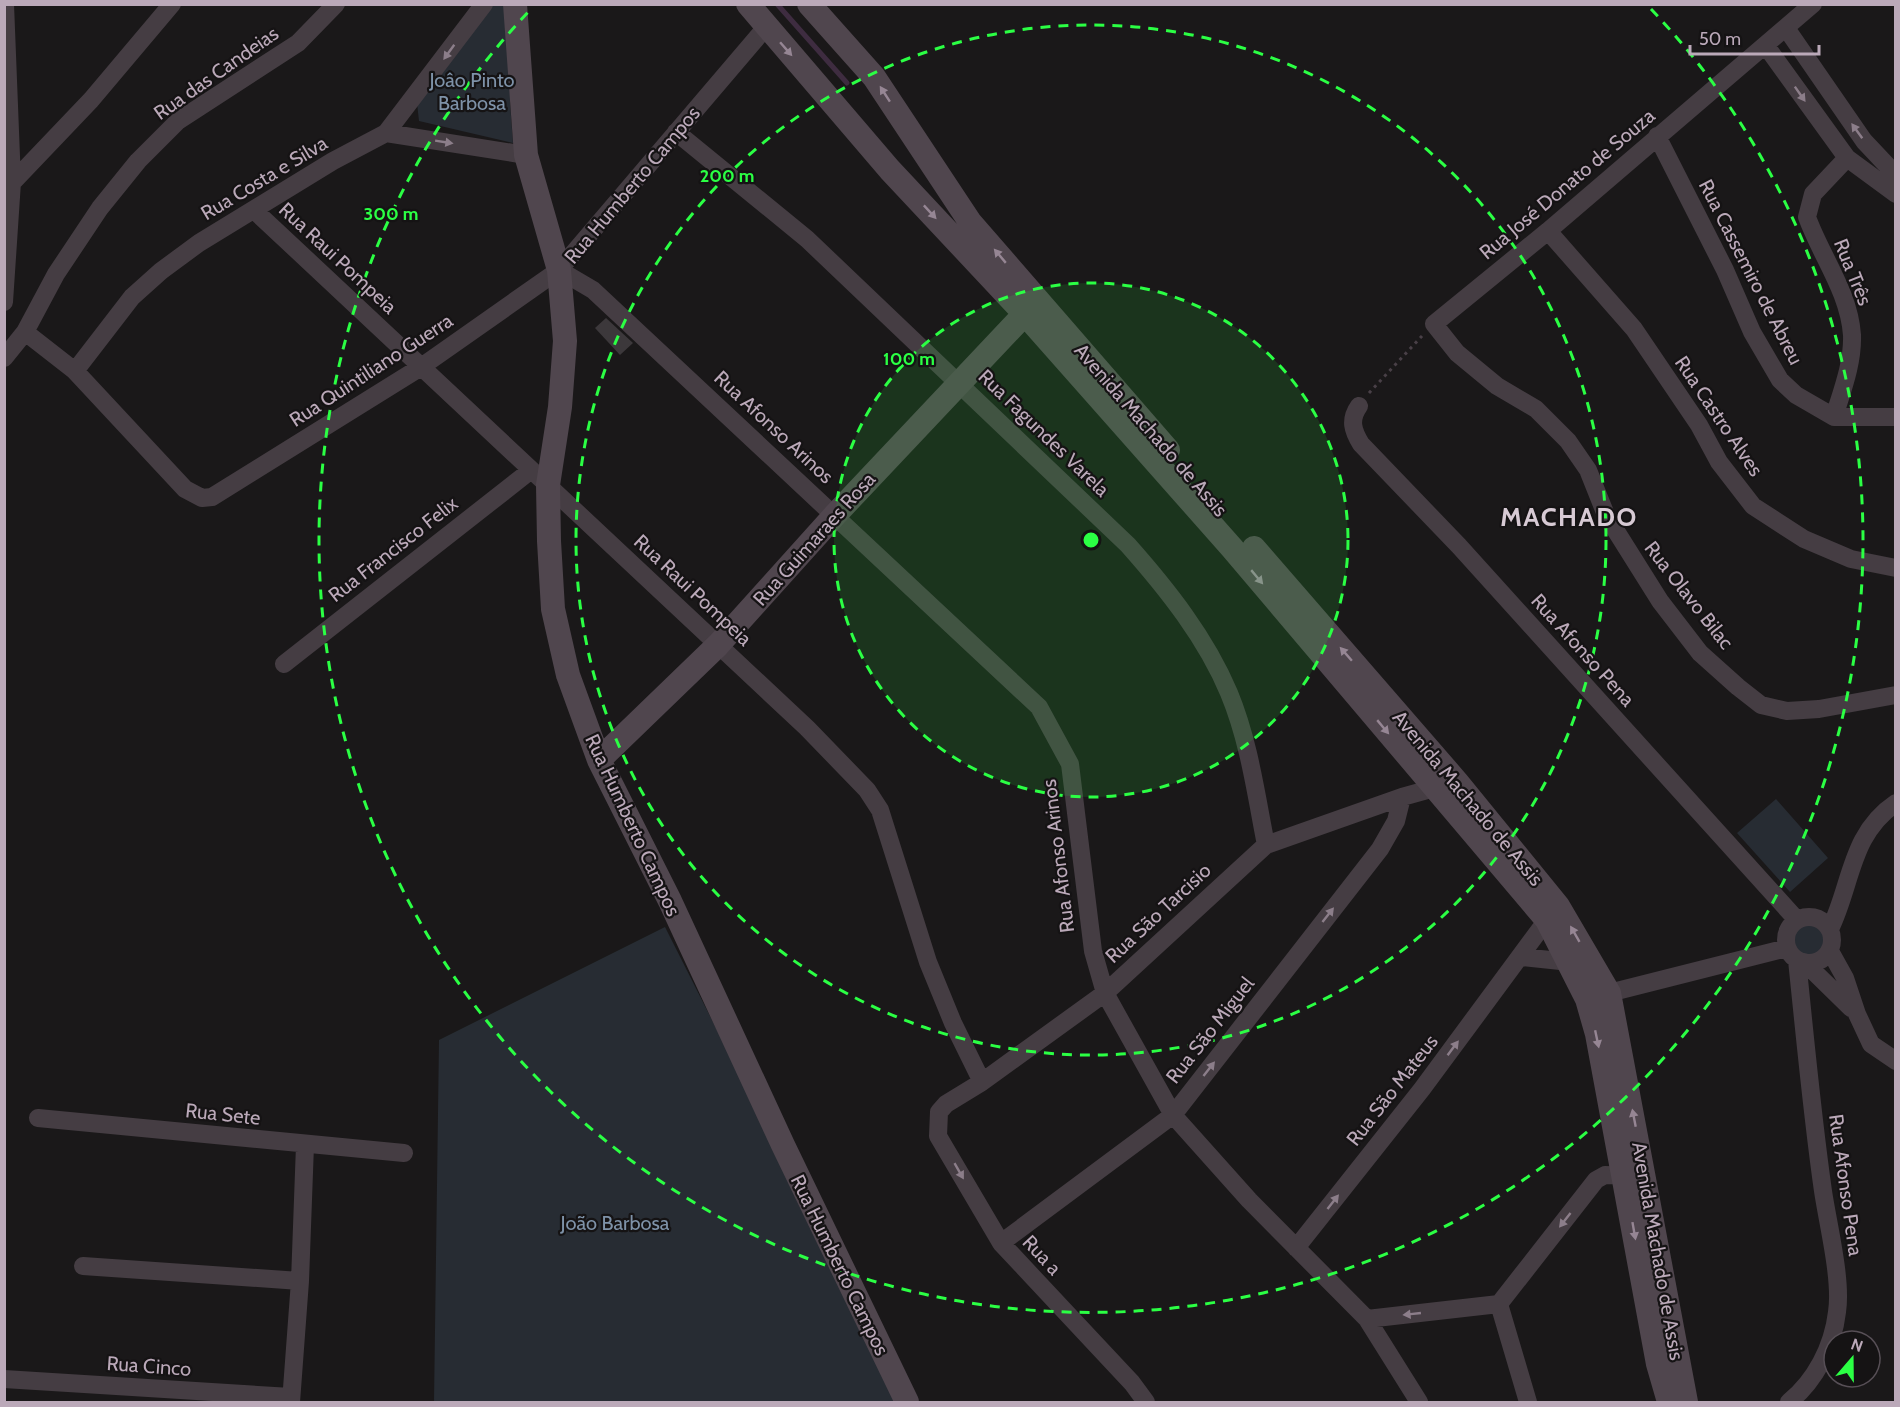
<svg xmlns="http://www.w3.org/2000/svg" width="1900" height="1407" font-family="Cabin,sans-serif">
	<style>
		.green { fill: #272c33 }
		.lines { fill: none; stroke-linecap: round; stroke-linejoin: round }
		.stream { stroke: #3e2c40; stroke-width: 5 }
		.building { fill: #3c383b }
		.path { stroke: #494047; stroke-width: 3; stroke-dasharray: 3 4.5; stroke-linecap: butt }
		.street { stroke: #453d43; stroke-width: 18 }
		.secondary { stroke: #50464e; stroke-width: 24 }
		.oneway { fill: #968694 }
		.oneway2 { fill: #8c7e8a }
		.ring { fill: none; stroke: #2bff44; stroke-width: 3; stroke-dasharray: 10 8 }
		.labels { text-anchor: middle; dominant-baseline: central; stroke-width: 4.5; stroke-linejoin: round; paint-order: stroke }
		.street-label { font-size: 20px; fill: #bba9b9; stroke: #151314 }
		.park-label { font-size: 20px; fill: #7e92a8; stroke: #151314 }
		.district-label { font-size: 26px; font-weight: bold; letter-spacing: 1.5px; fill: #d7cad4; stroke: #151314 }
		.centre { fill: #2bff44; stroke: #151314; stroke-width: 3 }
		.ring-label { font-size: 18px; text-anchor: middle; font-weight: bold; fill: #2bff44; stroke: #151314; stroke-width: 4.5; stroke-linejoin: round; paint-order: stroke }
	</style>
	<rect width="100%" height="100%" fill="#1a1819"/>
	<path class="green" d="M491,5H510L514,72L510,103L513,143L419,121L417,103Z
		M1776,799L1828,858L1790,892L1737,833Z
		M1793 940a17 17 0 1 1 34 0a17 17 0 1 1-34 0Z
		M665,927L905,1402H434L439,1040Z"/>
	<g class="lines">
		<path class="stream" d="M777,4L847,83"/>
	</g>
	<path class="building" d="M606,318L633,343L620,355L595,328Z"/>
	<g class="lines">
		<path class="path" d="M1369,393L1422,336"/>
		<path class="street" d="M1813,4L1548,231L1434,324L1457,353L1497,386L1536,409L1568,441L1588,470L1606,515L1660,601L1700,653L1738,687L1761,705L1787,711L1819,709L1896,695
			M1786,28L1864,141L1896,175
			M1766,46L1847,158L1896,194
			M676,132L807,239L1128,545C1167,589 1206,638 1229,693C1249,741 1256,794 1266,845
			M386,133L484,4
			M1657,136L1725,270L1752,332L1780,380L1796,395L1834,417H1896
			M9,186L91,100L172,4
			M255,211L807,728L867,790L880,810L928,962L953,1023L982,1082
			M1548,231L1634,329L1699,425L1719,462L1753,506L1804,539L1851,559L1896,568
			M559,270L593,290L1039,707L1070,764L1093,951L1105,993L1173,1115L1249,1200L1367,1319L1419,1402
			M4,302L12,182L5,4
			M25,332L75,371L185,489L202,498L212,497L421,367L559,270L766,27
			M4,358L25,332L56,274L100,208L138,161L178,121L298,43L336,4
			M75,371L132,297L161,271L199,243L333,161L386,133L526,155
			M1359,406C1349,420 1353,431 1361,444L1459,546L1797,920
			M1834,417C1842,391 1853,363 1852,335C1849,292 1821,256 1807,217L1813,194L1847,158
			M284,664L530,471
			M1786 940a23 23 0 1 1 46 0a23 23 0 1 1-46 0Z
			M1830,929C1852,884 1850,834 1896,803
			M1830,951L1845,978L1857,1014L1871,1044L1896,1061
			M1521,957L1570,962
			M1804,962L1851,1008
			M1597,996L1787,948
			M38,1118L404,1153
			M1001,1243L1173,1115L1380,849L1396,821L1402,797
			M1296,1248L1422,1089L1552,913
			M83,1266L300,1281
			M1499,1304L1528,1402
			M1367,1319L1499,1304L1596,1180L1605,1175L1636,1176
			M4,1379L291,1397
			M291,1402L300,1281L305,1145
			M1146,1402L1132,1383L1001,1243L938,1136L939,1112L946,1104L982,1082L1105,993L1266,845L1402,797L1445,785
			M1789,1402C1815,1381 1833,1347 1837,1312C1842,1280 1828,1225 1823,1191C1812,1114 1805,1037 1797,960"/>
		<path class="secondary" d="M515,4L526,155L559,270L565,341L560,407L548,485L549,541L553,609L568,675L599,760L670,901L783,1145L907,1402
			M748,4L890,170L1024,313L1232,548L1547,920L1587,999L1597,1034L1658,1364L1669,1402
			M809,4L874,77L970,222L1168,450
			M1254,548L1457,782L1558,906L1609,993L1686,1402
			M599,760L718,645L835,515L1036,302"/>
	</g>
	<defs><path id="oneway-solid" d="M-6-.8H1V-3.2L6.5 0L1 3.2V.8H-6Z" transform="scale(1.5)"/></defs>
	<g class="oneway">
		<use href="#oneway-solid" transform="translate(786 49) rotate(49)"/>
		<use href="#oneway-solid" transform="translate(885 94) rotate(-123)"/>
		<use href="#oneway-solid" transform="translate(930 212) rotate(47)"/>
		<use href="#oneway-solid" transform="translate(1000 256) rotate(-130)"/>
		<use href="#oneway-solid" transform="translate(1257 577) rotate(50)"/>
		<use href="#oneway-solid" transform="translate(1346 654) rotate(-131)"/>
		<use href="#oneway-solid" transform="translate(1383 727) rotate(50)"/>
		<use href="#oneway-solid" transform="translate(1575 934) rotate(-120)"/>
		<use href="#oneway-solid" transform="translate(1597 1039) rotate(78)"/>
		<use href="#oneway-solid" transform="translate(1634 1118) rotate(-101)"/>
		<use href="#oneway-solid" transform="translate(1634 1231) rotate(80)"/>
	</g>
	<g class="oneway2">
		<use href="#oneway-solid" transform="translate(449 52) rotate(126)"/>
		<use href="#oneway-solid" transform="translate(1800 94) rotate(55)"/>
		<use href="#oneway-solid" transform="translate(1857 131) rotate(-126)"/>
		<use href="#oneway-solid" transform="translate(444 142) rotate(9)"/>
		<use href="#oneway-solid" transform="translate(1328 915) rotate(-52)"/>
		<use href="#oneway-solid" transform="translate(1453 1048) rotate(-53)"/>
		<use href="#oneway-solid" transform="translate(1209 1069) rotate(-52)"/>
		<use href="#oneway-solid" transform="translate(959 1171) rotate(60)"/>
		<use href="#oneway-solid" transform="translate(1333 1202) rotate(-52)"/>
		<use href="#oneway-solid" transform="translate(1565 1220) rotate(128)"/>
		<use href="#oneway-solid" transform="translate(1412 1314) rotate(174)"/>
	</g>
	<circle cx="1091" cy="540" r="257" fill="#2bff44" fill-opacity=".12"/>
	<g class="ring">
		<circle cx="1091" cy="540" r="257"/>
		<circle cx="1091" cy="540" r="515"/>
		<path d="M1651 9A772 772 0 1 1 531 9"/>
	</g>
	<g class="labels">
		<g class="street-label">
			<text transform="translate(216 73) rotate(-35)">Rua das Candeias</text>
			<text transform="translate(264 178) rotate(-31)">Rua Costa e Silva</text>
			<text transform="translate(1567 184) rotate(-40)">Rua José Donato de Souza</text>
			<text transform="translate(632 185) rotate(-50)">Rua Humberto Campos</text>
			<text transform="translate(338 258) rotate(43)">Rua Raui Pompeia</text>
			<text transform="translate(1751 272) rotate(63)">Rua Cassemiro de Abreu</text>
			<text transform="translate(1853 272) rotate(68)">Rua Três</text>
			<text transform="translate(371 370) rotate(-33)">Rua Quintiliano Guerra</text>
			<text transform="translate(1719 416) rotate(56)">Rua Castro Alves</text>
			<text transform="translate(774 427) rotate(43)">Rua Afonso Arinos</text>
			<text transform="translate(1151 430) rotate(49)">Avenida Machado de Assis</text>
			<text transform="translate(1044 433) rotate(44)">Rua Fagundes Varela</text>
			<text transform="translate(814 539) rotate(-48)">Rua Guimaraes Rosa</text>
			<text transform="translate(393 549) rotate(-38)">Rua Francisco Felix</text>
			<text transform="translate(693 590) rotate(43)">Rua Raui Pompeia</text>
			<text transform="translate(1689 595) rotate(52)">Rua Olavo Bilac</text>
			<text transform="translate(1583 650) rotate(48)">Rua Afonso Pena</text>
			<text transform="translate(1468 798) rotate(50)">Avenida Machado de Assis</text>
			<text transform="translate(633 825) rotate(65)">Rua Humberto Campos</text>
			<text transform="translate(1058 856) rotate(-97)">Rua Afonso Arinos</text>
			<text transform="translate(1158 913) rotate(-43)">Rua São Tarcisio</text>
			<text transform="translate(1210 1030) rotate(-52)">Rua São Miguel</text>
			<text transform="translate(1392 1090) rotate(-52)">Rua São Mateus</text>
			<text transform="translate(223 1114) rotate(6)">Rua Sete</text>
			<text transform="translate(1846 1185) rotate(82)">Rua Afonso Pena</text>
			<text transform="translate(1658 1251) rotate(80)">Avenida Machado de Assis</text>
			<text transform="translate(1042 1255) rotate(47)">Rua a</text>
			<text transform="translate(840 1265) rotate(64)">Rua Humberto Campos</text>
			<text transform="translate(149 1366) rotate(4)">Rua Cinco</text>
		</g>
		<g class="park-label">
			<text x="472" y="80">Joâo Pinto<tspan x="472" dy="23">Barbosa</tspan></text>
			<text x="615" y="1223">João Barbosa</text>
		</g>
		<g class="district-label">
			<text x="1569" y="517">MACHADO</text>
		</g>
	</g>
	<circle cx="1091" cy="540" r="9" class="centre"/>
	<g class="ring-label">
		<text x="727" y="182">200 m</text>
		<text x="391" y="220">300 m</text>
		<text x="909" y="365">100 m</text>
	</g>
	<rect width="1900" height="1407" fill="none" stroke="#bba9b9" stroke-width="12"/>
	<g transform="translate(1852 1359) rotate(20)"><circle r="28" fill="#151314" stroke="#574f56" stroke-width="1.5"/>
	<path d="M0-4.5L10 22L0 15L-10 22Z" fill="#2bff44"/>
	<text y="-9" font-size="16" font-weight="bold" text-anchor="middle" fill="#bba9b9">N</text>
	</g>
	<path d="M1690 45v9h129v-9" fill="none" stroke="#bba9b9" stroke-width="3"/>
	<text x="1699" y="45" font-size="18" fill="#bba9b9" stroke="#151314" stroke-width="4.5" paint-order="stroke">50 m</text>
</svg>
